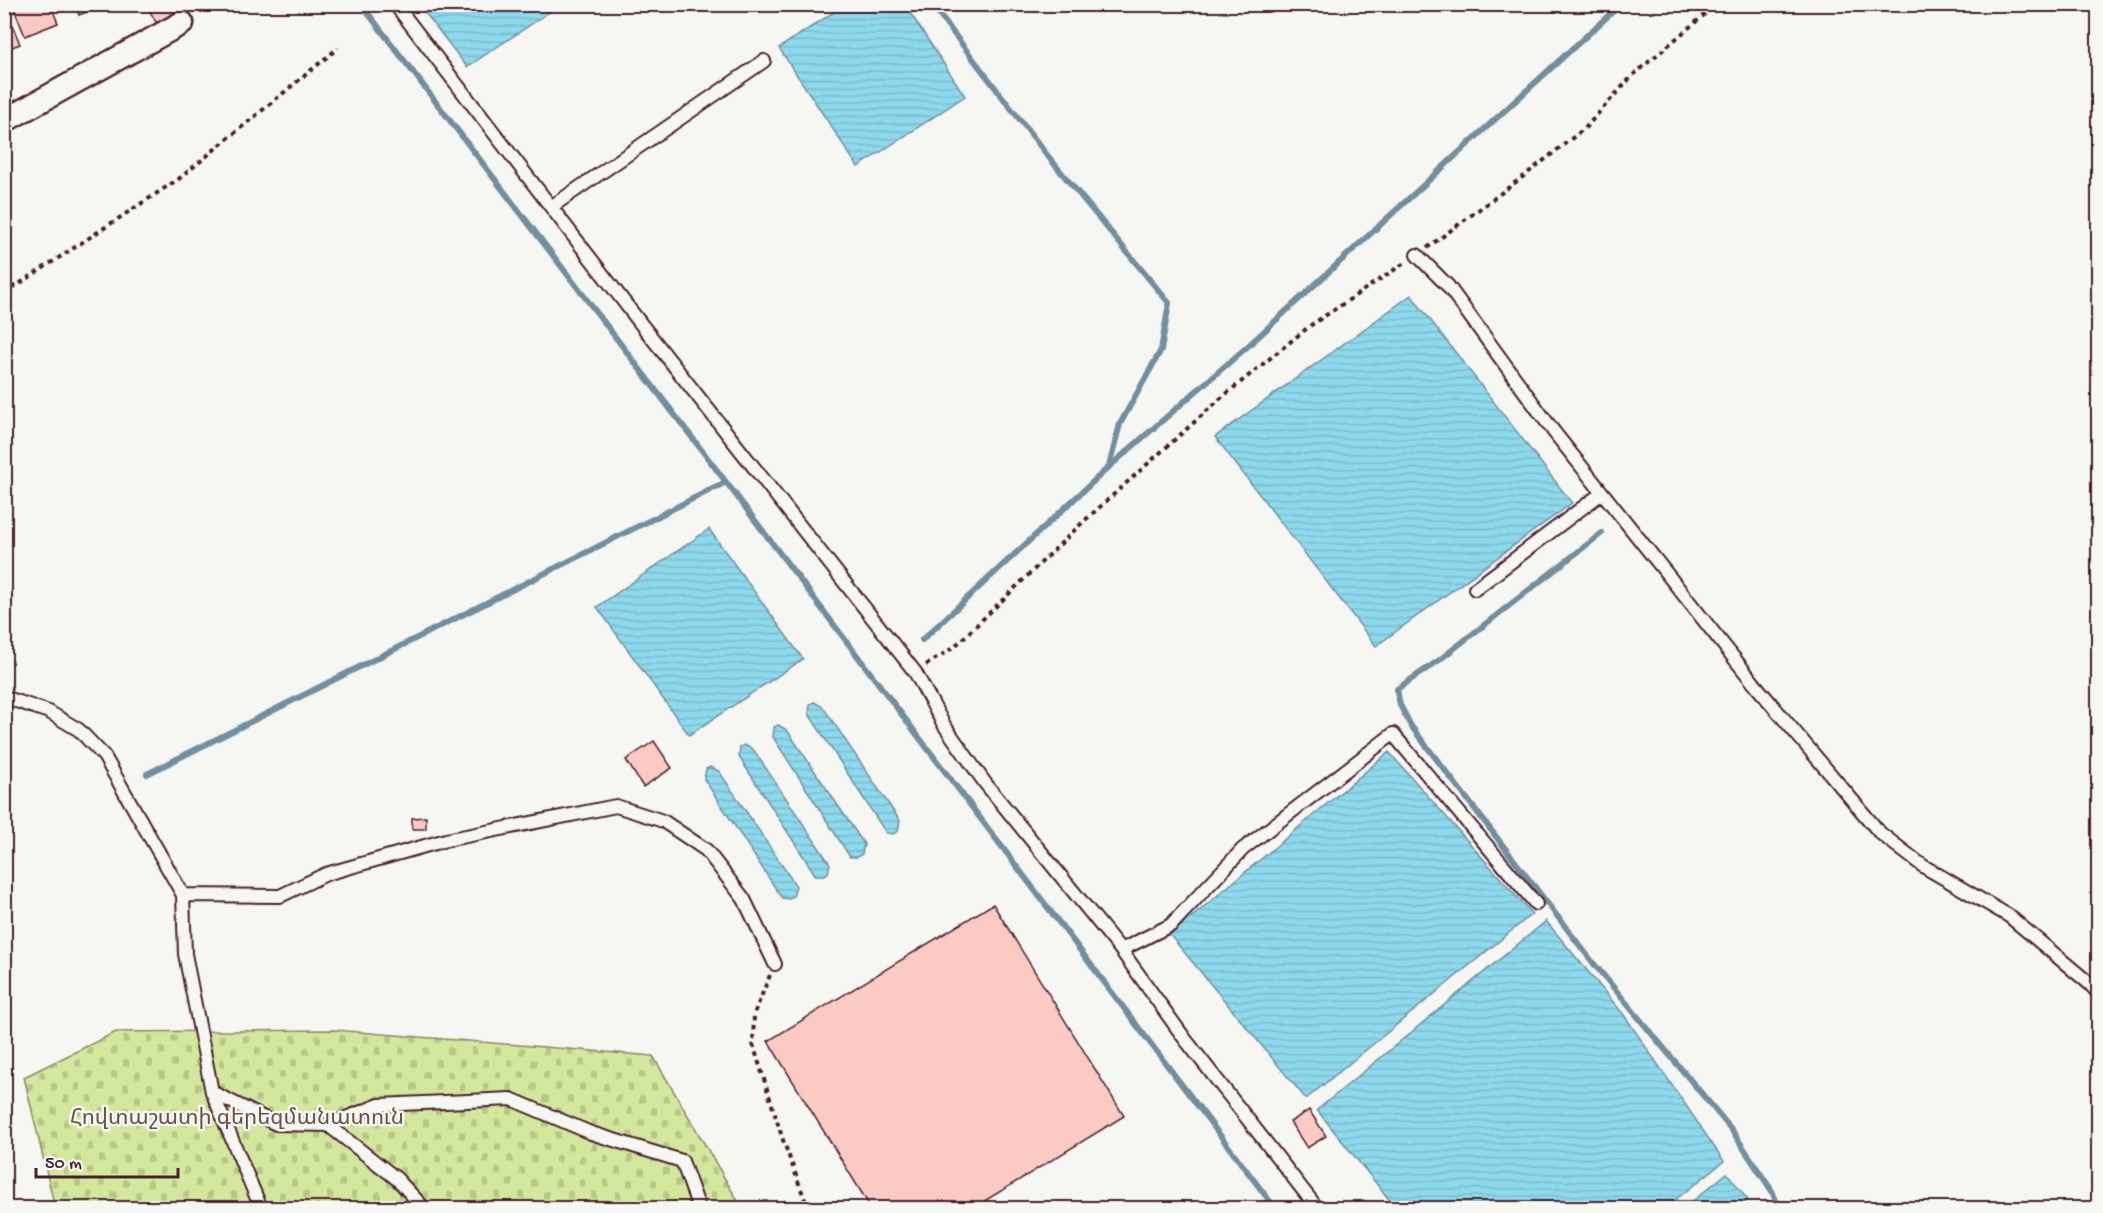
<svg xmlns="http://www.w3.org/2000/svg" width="2103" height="1213" font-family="'Gochi Hand','Noto Sans Armenian',sans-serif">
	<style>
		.cemetery { fill: url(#cemetery-stones); stroke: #8e8464; stroke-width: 1.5 }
		.water { fill: url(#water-rules); stroke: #728f9f; stroke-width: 1.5 }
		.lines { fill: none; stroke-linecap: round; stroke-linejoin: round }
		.stream { stroke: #728f9f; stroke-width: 6 }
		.building { fill: #facac3; stroke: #4a1f2b; stroke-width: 1.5 }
		.service-casing { stroke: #4a1f2b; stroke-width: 16 }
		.minor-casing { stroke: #4a1f2b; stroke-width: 27 }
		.path { stroke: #4a1f2b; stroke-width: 4; stroke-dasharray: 4.5 4.5; stroke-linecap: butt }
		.service { stroke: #f6f6f2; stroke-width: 12 }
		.minor { stroke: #f6f6f2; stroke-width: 22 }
		.labels { text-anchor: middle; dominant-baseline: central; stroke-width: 5; stroke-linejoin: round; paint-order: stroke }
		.park-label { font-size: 22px; fill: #6c5148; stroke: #f6f6f2 }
	</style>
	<defs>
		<pattern id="cemetery-stones" width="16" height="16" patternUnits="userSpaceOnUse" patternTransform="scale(1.5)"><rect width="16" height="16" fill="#d3e89d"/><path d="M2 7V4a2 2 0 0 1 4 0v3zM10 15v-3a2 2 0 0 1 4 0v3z" fill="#b7c787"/></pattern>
		<pattern id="water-rules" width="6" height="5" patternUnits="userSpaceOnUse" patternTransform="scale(1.5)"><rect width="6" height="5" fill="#8dd9ed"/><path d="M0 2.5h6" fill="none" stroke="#7bbacb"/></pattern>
	</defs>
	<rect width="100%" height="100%" fill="#f6f6f2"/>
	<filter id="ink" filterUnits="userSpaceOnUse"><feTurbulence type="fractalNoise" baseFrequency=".0167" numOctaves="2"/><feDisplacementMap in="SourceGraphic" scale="12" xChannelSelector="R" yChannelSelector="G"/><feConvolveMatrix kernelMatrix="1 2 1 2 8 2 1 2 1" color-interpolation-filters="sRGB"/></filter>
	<g filter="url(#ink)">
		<path class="cemetery" d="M334,1030L653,1056L742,1208H55L24,1077L116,1032Z"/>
		<path class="water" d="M846,4L905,5L965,96L858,167L779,48Z
			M419,5H560L467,67Z
			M1411,295L1572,503L1376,646L1215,437Z
			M709,529L803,659L689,735L597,607Z
			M814,702L823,707L900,821L898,831L893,834L886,833L809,714L810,704Z
			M778,725L787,730L864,844L862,854L857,857H850L773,737L774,727Z
			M744,745L753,749L830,864L828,873L823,876H816L739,757L740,747Z
			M1389,752L1532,914L1306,1099L1170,935Z
			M710,767L719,771L796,886L793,896L789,899L782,898L704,779L706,769Z
			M1546,921L1624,1015L1724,1161L1665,1208H1396L1317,1110Z
			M1727,1173L1748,1200L1737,1208H1684Z"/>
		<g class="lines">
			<path class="stream" d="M361,4L726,482L1275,1208
				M931,4L1047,155L1169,303L1161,350L1120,424L1109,466
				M1602,533L1438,661L1397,689L1400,705L1411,726L1594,964L1731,1129L1772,1191L1779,1208
				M922,640L1109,467L1248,346L1621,4
				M147,774L726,482"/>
		</g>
		<path class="building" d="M25,4H50L58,23L25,36L14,9Z
			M75,4H107L79,15Z
			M146,4H184L186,8L157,24Z
			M9,17L20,44L4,50V19Z
			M654,741L672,768L643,787L626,760Z
			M426,817V829H412V818Z
			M993,904L1124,1116L973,1208H871L768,1041Z
			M1309,1110L1326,1136L1307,1148L1290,1122Z"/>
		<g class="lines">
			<g class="service-casing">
				<path id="service" d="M395,4L641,324L915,672L944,725L985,783L1121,950L1185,1039L1317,1208
					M551,207L764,61
					M1417,255L1448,286L1554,432L1757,687L1880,833L1923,866L2009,916L2090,984L2098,993
					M1475,589L1602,493
					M4,697L49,712L79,730L104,756L183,895L185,954L212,1092L261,1208
					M183,895L280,896L326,874L446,840L616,806L663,821L706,850L744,899L775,964
					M1121,950L1171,925L1243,849L1393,734L1536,904
					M212,1092L276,1124L328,1125L379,1105L511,1099L591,1133L682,1161L699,1208
					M328,1125L397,1179L424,1208"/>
			</g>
			<g class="minor-casing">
				<path id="minor" d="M4,121L182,23"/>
			</g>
			<path class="path" d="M1427,248L1524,176L1585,128L1632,76L1717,4
				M4,292L22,282L180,178L338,48
				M926,665L954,647L1083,522L1220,399L1311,325L1406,262
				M770,975L754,1014L753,1044L783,1140L808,1208"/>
			<use href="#service" class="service"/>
			<use href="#minor" class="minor"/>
		</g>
	</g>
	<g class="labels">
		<g class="park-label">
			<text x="237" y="1120">Հովտաշատի գերեզմանատուն</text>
		</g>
	</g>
	<rect width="2103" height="1213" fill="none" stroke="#f6f6f2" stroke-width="24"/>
	<rect x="12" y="12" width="2079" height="1189" fill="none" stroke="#4a1f2b" stroke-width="2" filter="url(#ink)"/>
	<path d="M36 1168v9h142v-9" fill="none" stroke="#4a1f2b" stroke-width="3"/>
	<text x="45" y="1168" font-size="18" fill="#4a1f2b" stroke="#f6f6f2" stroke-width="4.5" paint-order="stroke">50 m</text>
</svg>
